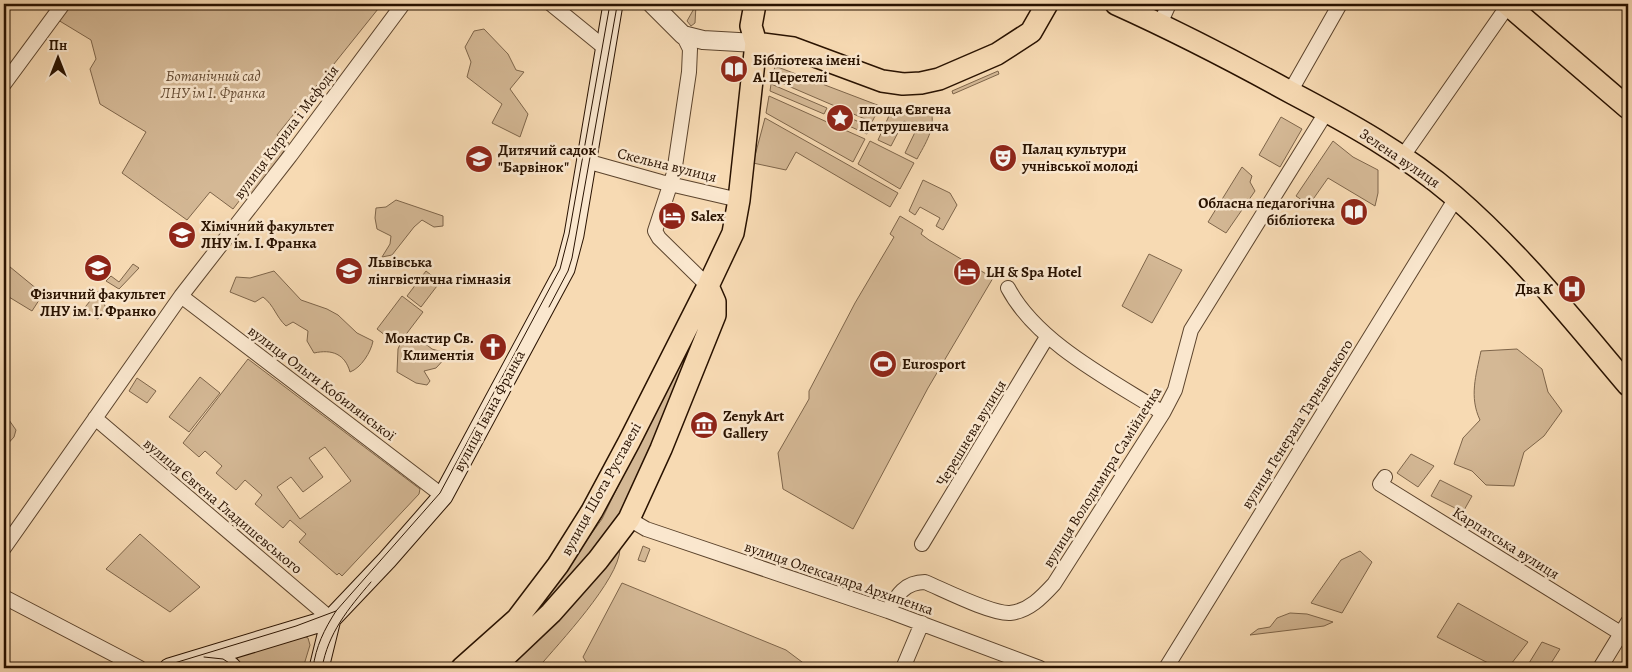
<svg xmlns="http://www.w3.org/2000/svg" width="1632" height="672" font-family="Alegreya,serif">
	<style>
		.green { fill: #d4b895; stroke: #7e654a; fill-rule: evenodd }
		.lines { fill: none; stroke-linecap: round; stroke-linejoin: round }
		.minor-casing { stroke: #5c442d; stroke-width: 16 }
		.tertiary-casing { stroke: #5c442d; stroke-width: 20 }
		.secondary-casing { stroke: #291200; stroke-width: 21 }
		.primary-casing { stroke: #291200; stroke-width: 24 }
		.minor { stroke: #fae7ce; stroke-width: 14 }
		.tertiary { stroke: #fae7ce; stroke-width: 18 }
		.secondary { stroke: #fae7ce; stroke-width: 19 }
		.primary { stroke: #f7dab3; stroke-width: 21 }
		.tram { stroke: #291200; stroke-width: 1 }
		.labels { text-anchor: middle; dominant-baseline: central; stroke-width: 5; stroke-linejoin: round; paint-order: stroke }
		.poi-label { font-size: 15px; font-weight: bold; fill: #291200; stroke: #fae7ce; text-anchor: start }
		.park-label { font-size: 15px; font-style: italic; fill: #654c34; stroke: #fae7ce }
		.street-label { font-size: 15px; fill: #291200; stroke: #fae7ce }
	</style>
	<rect width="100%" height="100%" fill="#f7dab3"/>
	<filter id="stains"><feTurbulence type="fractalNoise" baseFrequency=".004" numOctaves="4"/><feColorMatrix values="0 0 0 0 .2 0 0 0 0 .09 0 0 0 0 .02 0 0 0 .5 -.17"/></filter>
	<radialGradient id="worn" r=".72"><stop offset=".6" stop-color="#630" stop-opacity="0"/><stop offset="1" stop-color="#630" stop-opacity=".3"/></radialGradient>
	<path class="green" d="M68,4H382L277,135L289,143L250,203L243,196L233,209L210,192L187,220L122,173L146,132L100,104L90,69L96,59L91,40L58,20Z
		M696,5L695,23L691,26L687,21Z
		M484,29L508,54L516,70L524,72L510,89L528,114L520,137L492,123L502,104L467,77L471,62L465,47L474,31Z
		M775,66L880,106L872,122L772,79Z
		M998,71L999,74L953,94L952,91Z
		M771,84L827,108L824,114L770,91Z
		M769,96L865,139L853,162L766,113Z
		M893,107L931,111C936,128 925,144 917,159L905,153L917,128L904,121L891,146L878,140Z
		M835,111L870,127L867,134L831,118Z
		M1281,117L1302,129L1280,167L1259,155Z
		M765,118L898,193L890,207L796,152L786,170L753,163Z
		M870,141L914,163L900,189L858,164Z
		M1333,141L1353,157L1378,170V193L1375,206L1328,178L1309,205L1296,196Z
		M1242,167L1252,176L1250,182L1255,191L1226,233L1208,222Z
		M923,180L950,193L957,205L943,230L936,226L940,218L920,207L915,215L909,211Z
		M396,200L443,216V226L434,227L422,220L414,227L392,255L382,257L390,244L391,236L377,229L375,218L376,208L386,207Z
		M900,216L923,230L921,234L929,240L993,278L928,388L853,529L783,489L778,453L809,399V391L855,303L894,237L890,234Z
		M1149,254L1182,270L1152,323L1122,306Z
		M4,262L43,294L32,311L4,294Z
		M133,264L139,268L119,289L106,281L111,276L119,282Z
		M274,271L301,300L327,309L338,315L357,333L373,341C371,352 361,368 350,372C345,354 332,349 314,353L307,341L308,331L293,322L286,326C276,317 274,305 263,297L255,302L230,292L236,277L250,278Z
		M426,271L440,282L421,307L407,296Z
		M98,291L106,308L98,319L82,311Z
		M402,296L423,312L404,337L415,336L432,349L449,354L436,368L424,371L430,381L427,385L416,383L397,372L398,349L401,342L398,345L377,329Z
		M705,319L622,516L553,604L483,668H471L576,555L602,519L696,327Z
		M1517,349L1542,369L1548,392L1562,411L1544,436L1524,452L1514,486L1486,485L1472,471L1454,464L1463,438L1480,420C1469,397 1476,375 1481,351Z
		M248,359L420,489L419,494L342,576L339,573L337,575L299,542L306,534L290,520L283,528L255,504L262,495L245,480L236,490L216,473L222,466L205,451L199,457L183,443ZM325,447L351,481L300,519L277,487L291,477L303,492L323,477L309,458Z
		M200,377L220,393L189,432L169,417Z
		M137,378L156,391L147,403L129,391Z
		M4,417L9,420L16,430L14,437L4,448Z
		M1411,454L1434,466L1418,487L1397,473Z
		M1440,480L1472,496L1463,512L1431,496Z
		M140,534L200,587L170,612L106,569Z
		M643,546L650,549L645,562L638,560Z
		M614,549H620C619,580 559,643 538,668H503Z
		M1360,551L1372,562L1342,613L1311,603L1341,560Z
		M622,583L786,650L810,668H590L583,657Z
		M1458,603L1528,642L1508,668H1498L1437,637Z
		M1290,613L1307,614L1333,622L1324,626L1250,635L1258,629L1270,627L1277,618Z
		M304,636L308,638L310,645L303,668H242L236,661L239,655Z
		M1542,642L1560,649L1548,668H1526Z"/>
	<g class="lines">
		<g class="minor-casing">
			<path id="minor" d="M551,4L605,48
				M1160,24L1169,4
				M683,35L690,49L689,72L674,173L655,231L659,238L708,286
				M4,84L63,4
				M1290,92L1340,4
				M1403,156L1509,4
				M586,161L661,182L739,200
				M1008,288C1037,343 1111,380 1163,413
				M181,296L443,496
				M95,418L331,619
				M1385,477L1380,484L1622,634
				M629,519L646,529L888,611L1040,668
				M922,544L1047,337
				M4,548L181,296L290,156L403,4
				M4,597L140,668
				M888,611C897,595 905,582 925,582C944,590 991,614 1010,613C1029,611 1042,597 1054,584L1163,413L1175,390L1191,330L1327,111
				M903,668L922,623
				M1166,668L1456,198
				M1600,668L1628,622"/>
		</g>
		<g class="tertiary-casing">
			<path id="tertiary" d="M652,4L683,35L703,40L756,43"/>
		</g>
		<g class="secondary-casing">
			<path id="secondary" d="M216,654L232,668
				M169,668L331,619L387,560L443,496L565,269L574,235L613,4
				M319,668L331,619"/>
		</g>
		<g class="primary-casing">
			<path id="primary" d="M1116,4C1176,31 1234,61 1292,93C1349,123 1405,154 1454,196C1519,252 1573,320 1628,385
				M1507,4L1628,108
				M756,43L793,48L882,81L903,84L921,83L939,79L997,54L1031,32L1047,4
				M462,668L517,619L558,565L592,511L629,442L708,286L733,233L739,200L756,43L751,26L755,4
				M493,668L551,613L598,560L629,519L661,449L715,315V302L708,286"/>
		</g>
		<use href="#minor" class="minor"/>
		<use href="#tertiary" class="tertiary"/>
		<use href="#secondary" class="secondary"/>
		<use href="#primary" class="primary"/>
		<path class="tram" d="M549,307L568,271L572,258L617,6
			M204,657L223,659L237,668
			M191,665L204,663L222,668
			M158,668L296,626L336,611
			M313,668C316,646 324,630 336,611L440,493L560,269L569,234L610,4
			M322,668C328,633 348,609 371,582"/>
	</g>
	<defs>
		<g id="library-disc" transform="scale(1.4375)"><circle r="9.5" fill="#8f2418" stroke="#fae7ce"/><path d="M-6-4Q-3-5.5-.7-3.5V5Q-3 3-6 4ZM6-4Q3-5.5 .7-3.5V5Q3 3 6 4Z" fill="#fff"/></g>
		<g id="sight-disc" transform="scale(1.4375)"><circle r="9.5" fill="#8f2418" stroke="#fae7ce"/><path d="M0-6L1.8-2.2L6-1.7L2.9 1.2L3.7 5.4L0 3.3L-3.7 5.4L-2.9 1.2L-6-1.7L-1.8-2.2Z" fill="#fff"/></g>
		<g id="theatre-disc" transform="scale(1.4375)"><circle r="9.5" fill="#8f2418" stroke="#fae7ce"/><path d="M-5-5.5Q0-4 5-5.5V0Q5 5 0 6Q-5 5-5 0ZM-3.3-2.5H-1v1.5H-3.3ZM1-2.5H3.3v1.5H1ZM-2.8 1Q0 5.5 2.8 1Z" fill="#fff"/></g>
		<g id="school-disc" transform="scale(1.4375)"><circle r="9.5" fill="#8f2418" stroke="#fae7ce"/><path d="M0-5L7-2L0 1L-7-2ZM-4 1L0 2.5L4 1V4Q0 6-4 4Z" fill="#fff"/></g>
		<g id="hotel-disc" transform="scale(1.4375)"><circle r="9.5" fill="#8f2418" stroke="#fae7ce"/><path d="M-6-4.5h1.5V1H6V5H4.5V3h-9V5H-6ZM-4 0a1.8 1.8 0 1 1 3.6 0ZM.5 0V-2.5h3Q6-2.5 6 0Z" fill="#fff"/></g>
		<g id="university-disc" transform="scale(1.4375)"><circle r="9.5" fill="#8f2418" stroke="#fae7ce"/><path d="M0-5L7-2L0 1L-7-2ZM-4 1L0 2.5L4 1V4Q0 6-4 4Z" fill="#fff"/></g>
		<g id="hospital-disc" transform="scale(1.4375)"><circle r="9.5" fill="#8f2418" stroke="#fae7ce"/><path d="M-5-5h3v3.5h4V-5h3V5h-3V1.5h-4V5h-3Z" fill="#fff"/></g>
		<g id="church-disc" transform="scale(1.4375)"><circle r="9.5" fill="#8f2418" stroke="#fae7ce"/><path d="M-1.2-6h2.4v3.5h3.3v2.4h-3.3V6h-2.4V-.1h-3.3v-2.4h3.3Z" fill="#fff"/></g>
		<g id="stadium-disc" transform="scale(1.4375)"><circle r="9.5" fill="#8f2418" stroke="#fae7ce"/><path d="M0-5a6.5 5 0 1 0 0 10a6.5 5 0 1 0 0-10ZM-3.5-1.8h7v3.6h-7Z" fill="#fff"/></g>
		<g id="museum-disc" transform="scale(1.4375)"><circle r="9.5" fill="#8f2418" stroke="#fae7ce"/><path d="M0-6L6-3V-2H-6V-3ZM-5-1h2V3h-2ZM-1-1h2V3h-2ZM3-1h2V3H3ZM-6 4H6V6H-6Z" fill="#fff"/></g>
	</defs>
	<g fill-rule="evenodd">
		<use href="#library-disc" x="734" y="69"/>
		<use href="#sight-disc" x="840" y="118"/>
		<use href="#theatre-disc" x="1003" y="158"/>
		<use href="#school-disc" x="479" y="159"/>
		<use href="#library-disc" x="1354" y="212"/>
		<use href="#hotel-disc" x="672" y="216"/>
		<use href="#university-disc" x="182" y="235"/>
		<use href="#university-disc" x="98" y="268"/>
		<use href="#school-disc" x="349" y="271"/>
		<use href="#hotel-disc" x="967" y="272"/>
		<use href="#hospital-disc" x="1572" y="289"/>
		<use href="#church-disc" x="493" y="347"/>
		<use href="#stadium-disc" x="883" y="364"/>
		<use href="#museum-disc" x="704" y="425"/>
	</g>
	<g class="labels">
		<g class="poi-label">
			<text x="753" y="60">Бібліотека імені<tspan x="753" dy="17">А. Церетелі</tspan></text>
			<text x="859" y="109">площа Євгена<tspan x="859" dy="17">Петрушевича</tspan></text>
			<text x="1022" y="149">Палац культури<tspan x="1022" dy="17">учнівської молоді</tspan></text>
			<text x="498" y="150">Дитячий садок<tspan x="498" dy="17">"Барвінок"</tspan></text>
			<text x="1335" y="203" text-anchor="end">Обласна педагогічна<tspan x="1335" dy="17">бібліотека</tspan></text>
			<text x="691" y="216">Salex</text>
			<text x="201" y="226">Хімічний факультет<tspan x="201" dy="17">ЛНУ ім. І. Франка</tspan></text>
			<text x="368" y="262">Львівська<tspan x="368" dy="17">лінгвістична гімназія</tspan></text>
			<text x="986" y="272">LH &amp; Spa Hotel</text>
			<text x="1553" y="289" text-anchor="end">Два К</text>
			<text x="98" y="294" text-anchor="middle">Фізичний факультет<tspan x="98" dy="17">ЛНУ ім. І. Франко</tspan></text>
			<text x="474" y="338" text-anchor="end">Монастир Св.<tspan x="474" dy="17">Климентія</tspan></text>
			<text x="902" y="364">Eurosport</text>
			<text x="723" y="416">Zenyk Art<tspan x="723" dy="17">Gallery</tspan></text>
		</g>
		<g class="park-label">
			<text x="213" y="76">Ботанічний сад<tspan x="213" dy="17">ЛНУ ім І. Франка</tspan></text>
		</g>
		<g class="street-label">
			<text transform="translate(286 132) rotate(-53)">вулиця Кирила і Мефодія</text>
			<text transform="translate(1400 158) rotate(34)">Зелена вулиця</text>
			<text transform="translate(667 165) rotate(14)">Скельна вулиця</text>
			<text transform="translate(322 383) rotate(37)">вулиця Ольги Кобилянської</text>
			<text transform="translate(489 411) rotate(-62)">вулиця Івана Франка</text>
			<text transform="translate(1297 424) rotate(-58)">вулиця Генерала Тарнавського</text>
			<text transform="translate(971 433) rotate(-59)">Черешнева вулиця</text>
			<text transform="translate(1102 477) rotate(-58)">вулиця Володимира Самійленка</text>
			<text transform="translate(601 489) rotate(-61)">вулиця Шота Руставелі</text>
			<text transform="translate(223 506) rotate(40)">вулиця Євгена Гладишевського</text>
			<text transform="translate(1506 543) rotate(32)">Карпатська вулиця</text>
			<text transform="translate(839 578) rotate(19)">вулиця Олександра Архипенка</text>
		</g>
	</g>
	<rect width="1632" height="672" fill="none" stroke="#f7dab3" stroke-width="20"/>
	<rect x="5" y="5" width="1622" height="662" fill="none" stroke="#291200" stroke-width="2.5"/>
	<rect x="10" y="10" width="1612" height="652" fill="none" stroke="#291200"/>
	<g transform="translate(58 58)" stroke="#fae7ce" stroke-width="4" paint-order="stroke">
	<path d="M0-4L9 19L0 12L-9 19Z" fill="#291200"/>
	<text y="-8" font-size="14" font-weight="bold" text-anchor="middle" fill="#291200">Пн</text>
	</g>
	<rect width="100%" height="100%" filter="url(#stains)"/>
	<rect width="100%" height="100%" fill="url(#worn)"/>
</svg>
